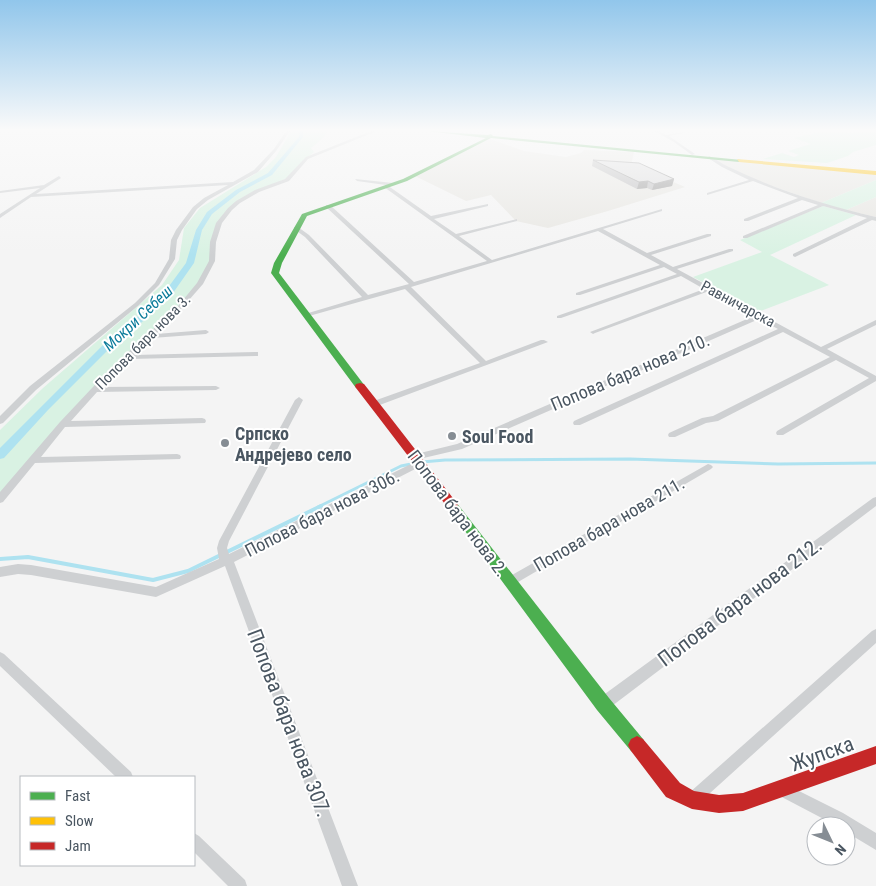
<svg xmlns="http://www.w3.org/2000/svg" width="876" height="886" font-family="'Roboto Condensed',sans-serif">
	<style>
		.commercial { fill: #e8e7e3 }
		.green { fill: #d9f2e3 }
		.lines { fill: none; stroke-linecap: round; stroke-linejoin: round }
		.stream-far1 { stroke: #aee2f0; stroke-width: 3 }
		.stream { stroke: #aee2f0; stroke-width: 4 }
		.canal { fill: #aee2f0; fill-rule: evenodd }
		.street { fill: #ced0d2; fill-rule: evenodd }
		.fast { fill: #4caf50; fill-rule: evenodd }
		.slow { fill: #ffc107; fill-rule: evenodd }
		.jam { fill: #c62828; fill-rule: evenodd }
		.wall { fill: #bebebf }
		.shaded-wall { fill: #9b9b9b }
		.building { fill: #ddddde; stroke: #9b9b9b }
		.poi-dot { fill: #868d94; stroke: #fff; stroke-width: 2 }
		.labels { text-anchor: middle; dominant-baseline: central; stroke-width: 4; stroke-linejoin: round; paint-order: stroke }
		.far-street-label { font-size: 15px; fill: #4a5661; stroke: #fff }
		.far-water-label { font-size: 16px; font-style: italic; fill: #0c7c9b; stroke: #fff }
		.street-label { font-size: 18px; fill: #4a5661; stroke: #fff }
		.poi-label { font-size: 18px; font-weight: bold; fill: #4a5661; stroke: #fff; text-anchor: start }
		.near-street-label { font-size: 21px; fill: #4a5661; stroke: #fff }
	</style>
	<rect width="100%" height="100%" fill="#f4f4f4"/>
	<path class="commercial" d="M490,139L524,151L566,157L581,153L584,150L634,152L631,166L643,169L685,187L608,211L548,228L516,221L491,195L466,201L415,176Z
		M714,159L876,174V180L821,203L755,180L714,161Z
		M876,197V217L846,210Z"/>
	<path class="green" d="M291,131H327L324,137L311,148L314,152L302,162L291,176L238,202L219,223L212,261L200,284L111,373L0,501V430L43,388L162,285L179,260L184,228L200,208L266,167L276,157Z
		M824,131L850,133L876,131V145L853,152L848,156L827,163L763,159L782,153L794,157L799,155L788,151L811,144L794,138Z
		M876,180V197L846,210L821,203Z
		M823,206L856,215L770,255L829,285L758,312L693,277L762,252L740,240Z"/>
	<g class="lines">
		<path class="stream-far1" d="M422,462L445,460L630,459L778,464L876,463
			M318,507L401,466L416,463"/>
		<path class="stream" d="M0,559L28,557L153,580L188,571L321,506"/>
		<path class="canal" d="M299,131H303V137L272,175L240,192L212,214L202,230L194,263L173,293L148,317L108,350L48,410L4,458L0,459V448L102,346L142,313L167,289L186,263L196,230L207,212L236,190L268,173L299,137Z"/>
		<path class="street" d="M286,131H290L276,151L258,172L208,200L197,209L182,230L177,240L175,259L159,285L139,305L36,390L3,423L0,424V416L30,386L135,303L155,283L169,259L171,240L176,230L193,207L204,198L228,185L31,197L0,218V214L40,188L0,193V191L44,185L59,176L61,178L36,194L233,182L254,170L274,149Z
			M371,131H377L308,159L289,181L259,192L240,203L232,210L222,223L216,242L215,261L203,284L182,308L156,334L206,330L209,332L206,334L152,338L134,355L255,352H258V356L130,359L102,387L216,386L220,388L216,390L97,392L71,421L202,418L205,419L206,421L205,423L65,427L41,457L177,454L180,455L181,457L180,459L35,463L3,502L0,503V492L60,422L108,371L178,306L197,283L209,261L210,242L216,223L228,208L236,201L255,190L285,179L306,157Z
			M654,131H659L666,135L691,131L669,136L695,154L692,155L674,142Z
			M709,156C716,159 722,164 729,167C776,190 825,205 876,217V221L872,220L795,257L793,256V254L867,218L823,206L747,238H743V236L818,205L802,200L748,221H744V219L798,198L753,181L707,195V193L749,180L722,167L708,158Z
			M355,179L393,183V185H387L431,216L488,204V206L434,219L456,234L517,219V221L459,236L492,260L662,209V211L603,229L647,253L707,234H711V236L651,255L673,267L729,249H733V251L677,269L821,347L876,320V325L827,349L876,376V381L783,435H777L776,433L777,431L869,378L836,360L718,421L706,423L675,437H669L668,435L669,433L702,418L713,416L830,357L783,332L580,425H574L573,423L574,421L778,329L759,319L462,449L415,460L412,459L411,457L412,455L457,444L754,316L709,291L595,333L593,334L590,332L704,289L681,276L561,318H557V316L677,274L664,267L580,295H576V293L660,265L598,231L411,287L486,361L541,340H544L548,342L377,406H371L370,404L371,402L480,363L405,289L309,316H305V314L362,297L305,237L294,229V227H298L309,235L368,295L409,284L326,207V205H330L414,282L487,261L384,187L386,185L357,181Z
			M299,397L303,400L229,541L227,548L229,554L415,462H421L423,464L421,466L234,562L358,886H342L225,566L156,597L31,575L18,574L0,577V567L18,564L31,565L156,587L219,559L217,548L219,541L295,400Z
			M708,464L711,465L713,467L711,469L513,585L509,587L505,585L503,582L505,579Z
			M876,497V506L608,709L603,711L598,709L596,704L598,699L873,498Z
			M876,629V643L699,803L694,805L689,803L687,798L689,793L872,631Z
			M0,652L4,654L131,772L133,777H116L0,666Z
			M781,782L843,813L876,833V850L846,832V826H837L776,794L774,789L776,784Z
			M194,833L199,836L245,880L247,886H228L194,852Z"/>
		<path class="fast" d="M427,131L488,135L491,134L493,136L742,160L739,162L491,138L407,181L307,216L282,263L279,273L365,386L360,389L356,388L271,273L274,263L302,214L403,179L486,138Z
			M452,500L456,502L609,698L643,739L646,745L643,751L637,754L631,751L597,710L448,508L446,505L448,502Z"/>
		<path class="slow" d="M737,159L876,171V175L739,162Z"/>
		<path class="jam" d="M360,383L364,384C395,423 425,462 456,502L458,505L456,508L452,510L448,508C417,468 387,428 356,388L355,386L356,384Z
			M637,736L643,739L680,783L694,791L719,795L743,793L876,746V764L743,811L719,813L692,809L666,797L631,751L628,745L631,739Z"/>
	</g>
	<path class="wall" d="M593,160L674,179L672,186L652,190L647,188L637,189L592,166Z"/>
	<path class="shaded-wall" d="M674,179L672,186L652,190L654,184Z
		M648,181L647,188L637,189L639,182Z"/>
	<path class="building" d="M593,160L639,163L674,179L654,184L648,181L639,182Z"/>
	<linearGradient id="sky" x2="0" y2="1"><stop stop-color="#91c6eb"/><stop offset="0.51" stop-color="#fafafa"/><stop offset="1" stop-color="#fafafa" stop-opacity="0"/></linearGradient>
	<rect width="876" height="255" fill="url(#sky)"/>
	<g class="poi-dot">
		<circle cx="452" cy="436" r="5"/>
		<circle cx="225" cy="443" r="5"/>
	</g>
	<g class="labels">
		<g class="far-street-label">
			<text transform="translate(738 304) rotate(28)">Равничарска</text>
			<text transform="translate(143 342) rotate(-45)">Попова бара нова 3.</text>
		</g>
		<g class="far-water-label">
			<text transform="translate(138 318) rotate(-43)">Мокри Себеш</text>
		</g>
		<g class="street-label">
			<text transform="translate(630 372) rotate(-23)">Попова бара нова 210.</text>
			<text transform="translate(322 513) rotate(-27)">Попова бара нова 306.</text>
			<text transform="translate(458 513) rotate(53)">Попова бара нова 2.</text>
			<text transform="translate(609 524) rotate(-30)">Попова бара нова 211.</text>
		</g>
		<g class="poi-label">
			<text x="235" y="433">Српско<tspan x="235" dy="21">Андрејево село</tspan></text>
			<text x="462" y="436">Soul Food</text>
		</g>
		<g class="near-street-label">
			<text transform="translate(740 602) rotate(-37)">Попова бара нова 212.</text>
			<text transform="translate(289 723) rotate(69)">Попова бара нова 307.</text>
			<text transform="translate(822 754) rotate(-20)">Жупска</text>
		</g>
	</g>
	<rect x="20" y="776" width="175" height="90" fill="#ffffff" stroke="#b7bbc0"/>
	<rect x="30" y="792" width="25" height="8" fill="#4caf50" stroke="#b7bbc0"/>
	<text x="65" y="801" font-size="15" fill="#4a5661">Fast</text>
	<rect x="30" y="817" width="25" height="8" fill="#ffc107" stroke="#b7bbc0"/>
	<text x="65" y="826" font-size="15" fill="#4a5661">Slow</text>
	<rect x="30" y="842" width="25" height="8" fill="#c62828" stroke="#b7bbc0"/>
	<text x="65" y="851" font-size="15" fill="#4a5661">Jam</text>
	<g transform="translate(831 841) rotate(133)"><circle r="24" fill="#ffffff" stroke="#b7bbc0"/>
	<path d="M0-4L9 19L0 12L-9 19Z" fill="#868d94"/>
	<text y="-8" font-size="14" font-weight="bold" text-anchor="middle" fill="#4a5661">N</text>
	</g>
</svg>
